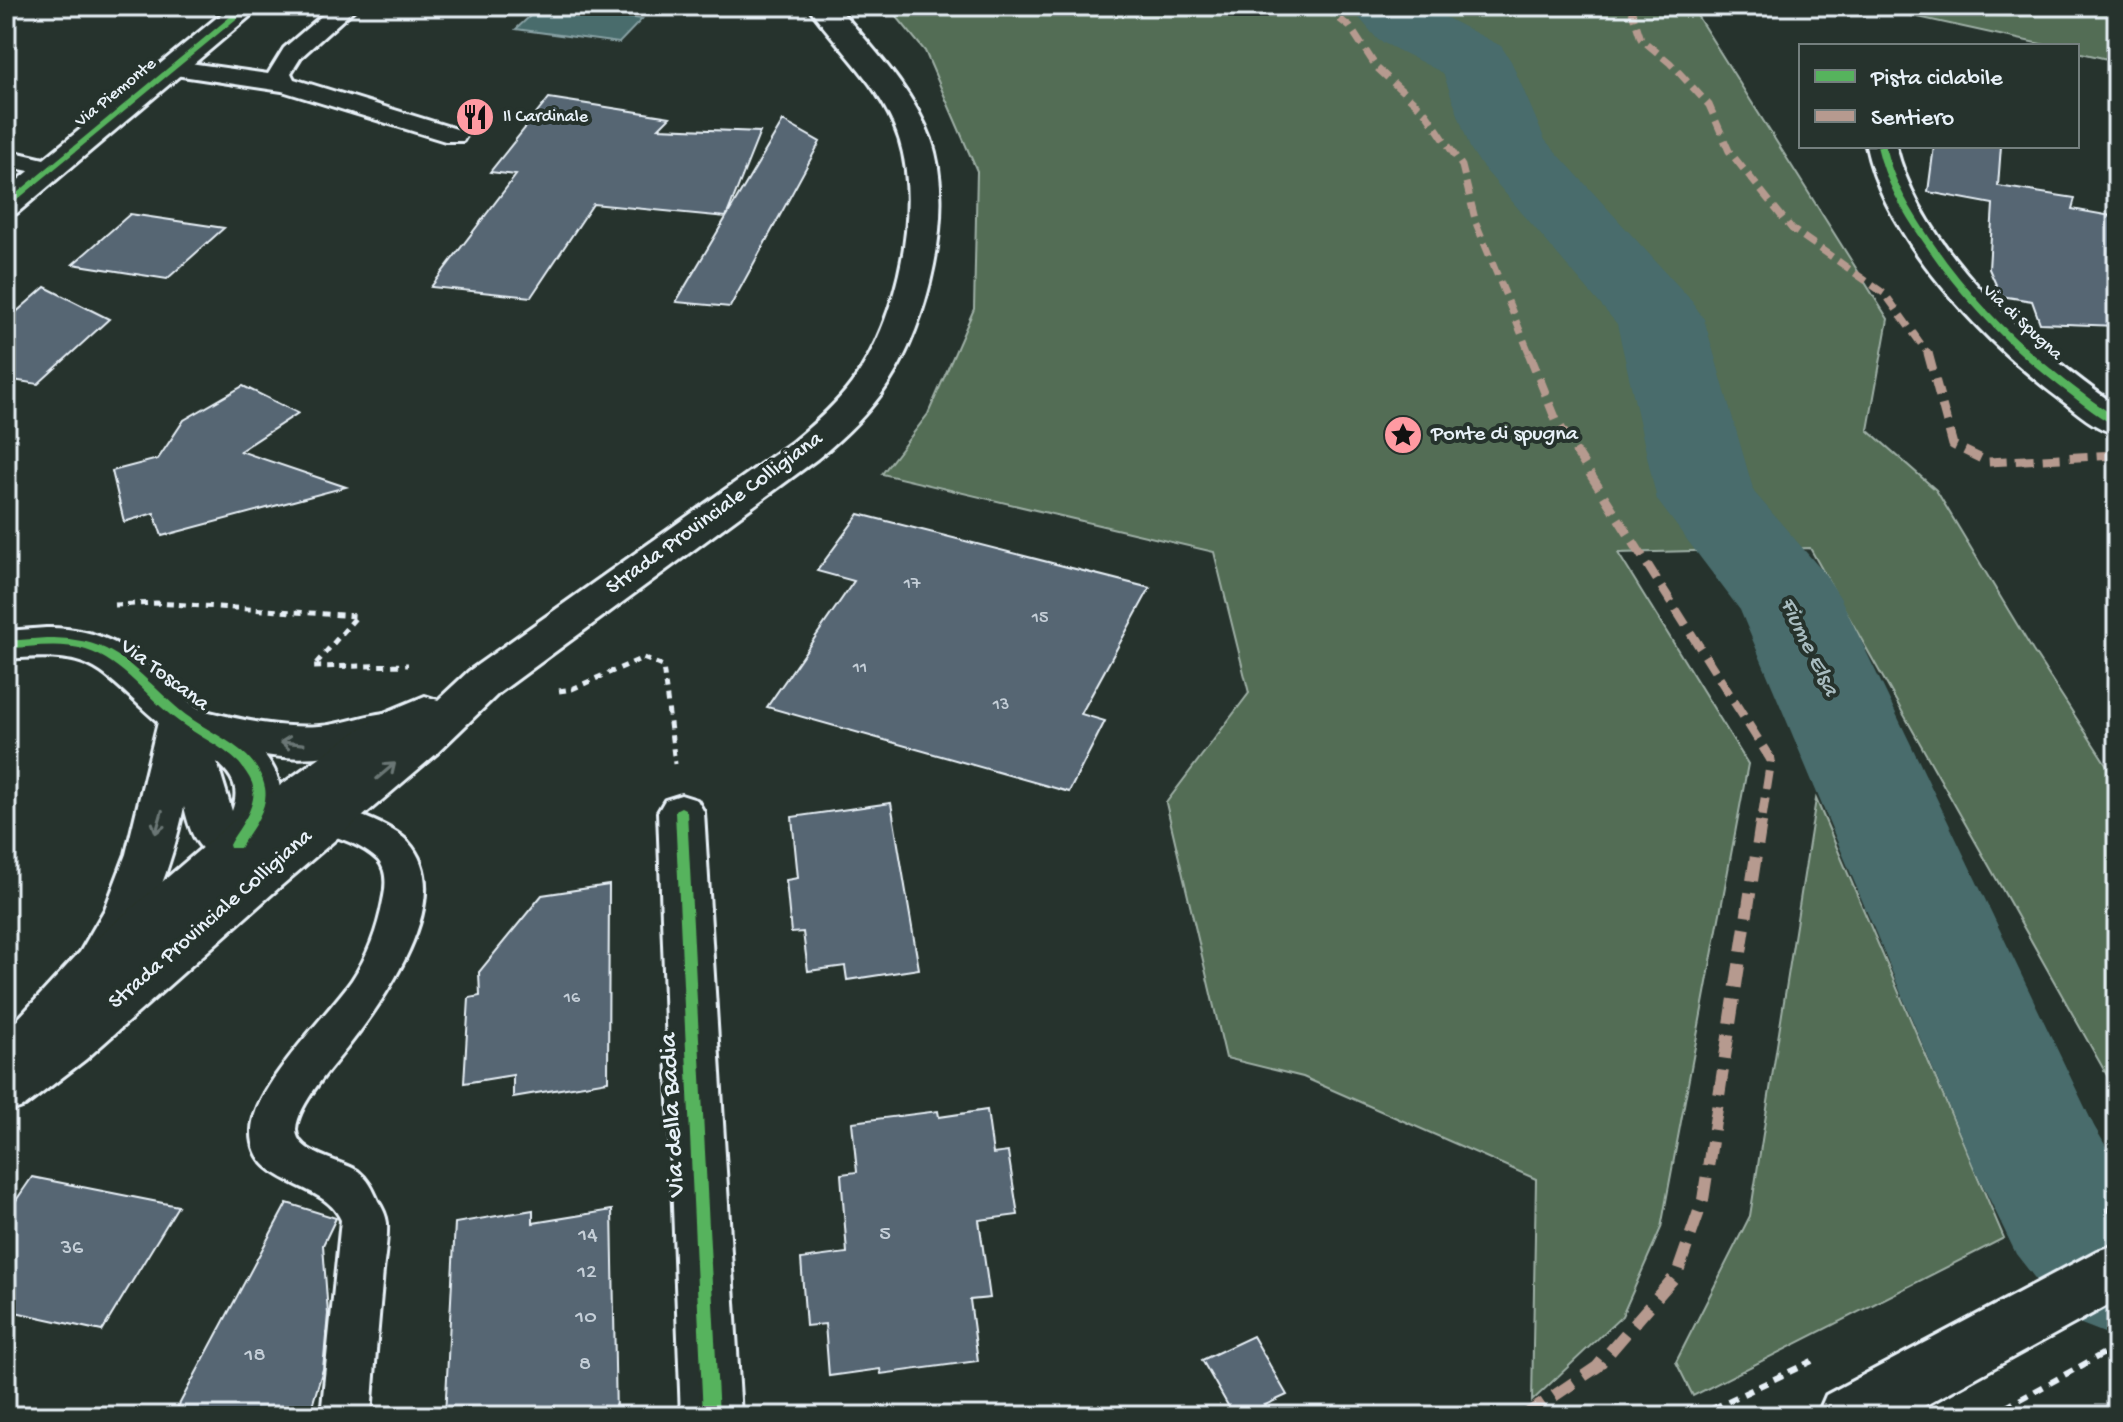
<svg xmlns="http://www.w3.org/2000/svg" width="2123" height="1422" font-family="'Gochi Hand',sans-serif">
	<style>
		.green { fill: #536d54; stroke: #9eafa6; stroke-width: 2 }
		.water { fill: #486c6c; stroke: #88a1a4; stroke-width: 2 }
		.lines { fill: none; stroke-linecap: round; stroke-linejoin: round }
		.river { fill: #486c6c; fill-rule: evenodd }
		.building { fill: #576673; stroke: #e8f1f8; stroke-width: 2 }
		.service-casing { stroke: #e8f1f8; stroke-width: 6 }
		.minor-casing { stroke: #e8f1f8; stroke-width: 6 }
		.tertiary-casing { stroke: #e8f1f8; stroke-width: 6 }
		.secondary-casing { stroke: #e8f1f8; stroke-width: 6 }
		.path-far1 { stroke: #e8f1f8; stroke-width: 5; stroke-dasharray: 7 6; stroke-linecap: butt }
		.path { stroke: #e8f1f8; stroke-width: 6; stroke-dasharray: 10 7; stroke-linecap: butt }
		.service { fill: #26332d; fill-rule: evenodd }
		.minor { fill: #26332d; fill-rule: evenodd }
		.tertiary { fill: #26332d; fill-rule: evenodd }
		.secondary { fill: #26332d; fill-rule: evenodd }
		.quiet-far2 { stroke: #b69a8f; stroke-width: 7; stroke-dasharray: 14 7; stroke-linecap: butt }
		.quiet-far1 { stroke: #b69a8f; stroke-width: 9; stroke-dasharray: 18 9; stroke-linecap: butt }
		.quiet { stroke: #b69a8f; stroke-width: 12; stroke-dasharray: 24 12; stroke-linecap: butt }
		.cycleway-casing { stroke: #26332d; stroke-width: 5 }
		.cycleway { fill: #56b35d; fill-rule: evenodd }
		.oneway { stroke: #6a7674 }
		.labels { text-anchor: middle; dominant-baseline: central; stroke-width: 8; stroke-linejoin: round; paint-order: stroke }
		.far-street-label { font-size: 18px; fill: #e8f1f8; stroke: #26332d }
		.far-poi-label { font-size: 18px; fill: #e8f1f8; stroke: #26332d; text-anchor: start }
		.number-label { font-size: 18px; fill: #c4ced7 }
		.poi-label { font-size: 22px; fill: #e8f1f8; stroke: #26332d; text-anchor: start }
		.street-label { font-size: 22px; fill: #e8f1f8; stroke: #26332d }
		.near-number-label { font-size: 22px; fill: #c4ced7 }
		.water-label { font-size: 24px; font-style: italic; fill: #a8bcc0; stroke: #26332d }
		.near-street-label { font-size: 26px; fill: #e8f1f8; stroke: #26332d }
	</style>
	<rect width="100%" height="100%" fill="#26332d"/>
	<filter id="ink" filterUnits="userSpaceOnUse"><feTurbulence type="fractalNoise" baseFrequency=".0125" numOctaves="2"/><feDisplacementMap in="SourceGraphic" scale="16" xChannelSelector="R" yChannelSelector="G"/><feConvolveMatrix kernelMatrix="1 2 1 2 8 2 1 2 1" color-interpolation-filters="sRGB"/></filter>
	<g filter="url(#ink)">
		<path class="green" d="M888,6H1691L1888,319L1868,430L1936,490L2033,651L2117,781V1093L1810,548L1618,553L1748,764L1661,1228L1622,1316L1532,1401L1536,1179L1303,1077L1226,1058L1166,803L1249,693L1214,552L882,474L928,414L974,309L977,171L925,51Z
			M1868,6H2117V58L2116,61L2077,52V46H2050Z
			M1816,799L2004,1238L1693,1396L1676,1362L1750,1216Z"/>
		<path class="water" d="M541,6L642,19L619,43L516,29Z"/>
		<g class="lines">
			<path class="river" d="M1349,6H1424L1501,46L1511,61L1545,140L1691,300L1704,319L1754,492L1825,574L1841,599L2094,1126L2117,1165V1338L2066,1318L2016,1254L1975,1169L1740,610L1657,500L1617,324L1481,165L1470,148L1443,73L1378,40Z"/>
		</g>
		<path class="building" d="M549,98L670,117L659,128L760,132L726,217L593,204L531,297L431,287L516,175L490,172Z
			M783,121L820,142L730,307L676,302Z
			M1934,146H2001L1998,186L2075,198L2072,209L2117,217V326L2040,323L2032,301L2001,296L1989,269L1993,204L1928,192Z
			M130,214L224,228L167,279L73,264Z
			M45,287L109,319L38,384L6,379V321Z
			M243,386L298,413L240,451L346,487L162,536L154,513L124,522L112,471L158,459L184,420Z
			M859,514L1150,588L1081,714L1105,721L1069,792L767,707L854,581L817,571Z
			M891,803L919,969L847,980L845,966L808,971L803,932L791,933L786,880L798,878L792,817Z
			M609,885L608,1081L513,1097V1075L464,1083L469,998L480,996L479,972L542,895Z
			M987,1110L993,1154L1008,1152L1018,1215L979,1220L990,1298L970,1300L978,1361L881,1374L880,1369L829,1376L825,1324L806,1326L801,1259L847,1253L841,1174L857,1172L852,1122L938,1111L939,1117Z
			M32,1177L178,1206L102,1331L6,1310V1215Z
			M287,1203L336,1218L323,1245L328,1314L323,1369L309,1416H173Z
			M533,1210V1223L612,1210L616,1416H445L455,1223Z
			M1253,1336L1287,1395L1241,1416H1234L1202,1360Z"/>
		<g class="lines">
			<g class="service-casing">
				<path id="service" d="M333,6H358L301,57L291,73L294,79L463,131L466,136L463,141H445L282,91L175,75L167,73L163,68L167,63L175,61L268,74L284,48Z
					M1971,6H2046C2037,16 1980,16 1971,6Z
					M6,150L61,163L65,168L61,173L52,176L6,166Z
					M303,797C332,806 387,820 408,842C459,897 382,1003 347,1048C332,1067 298,1104 296,1129C295,1154 341,1160 358,1171C368,1179 373,1189 378,1201C382,1207 386,1215 387,1223C388,1242 383,1264 382,1283C378,1327 374,1372 371,1416H321L341,1220C324,1179 250,1188 252,1130C253,1087 327,1016 352,980C368,956 378,928 383,901C386,888 388,871 378,860C356,839 317,832 290,821L284,811L290,801Z"/>
			</g>
			<g class="minor-casing">
				<path id="minor" d="M1866,146H1896C1922,251 2032,347 2117,406V434C2095,429 2078,413 2060,399C1985,343 1886,241 1866,146Z
					M681,795L697,800L704,812L741,1416H681L658,812L665,800Z"/>
			</g>
			<g class="tertiary-casing">
				<path id="tertiary" d="M231,6H262L17,213L6,216V190Z
					M46,628C98,627 134,649 171,684C180,693 193,708 205,711C242,720 281,729 320,726C350,724 382,706 411,715L417,726L411,737C362,752 317,763 265,755C285,782 284,801 269,829L278,831L285,844L278,857C252,865 214,868 197,842C190,832 187,818 184,807C170,872 151,917 118,975L100,981L82,975L75,961L105,909L126,854L158,722C94,666 97,652 6,659V631ZM217,762C234,777 240,789 232,811Z"/>
			</g>
			<g class="secondary-casing">
				<path id="secondary" d="M808,6H837C871,47 912,88 931,139C956,209 928,324 888,384C869,413 844,437 817,459L499,693L436,754L282,885L86,1059L25,1106L6,1113V1032L77,955L246,810L379,715L425,696L438,700L469,671L791,443C813,425 835,406 852,383C898,321 926,197 894,125C874,79 836,46 808,6Z
					M2117,1244V1300L1906,1416H1817L1826,1395L2097,1251Z"/>
			</g>
			<path class="path-far1" d="M114,605L156,603L357,616L313,667L408,665
				M559,691L572,689L643,658L663,666L675,764"/>
			<path class="path" d="M2106,1211L2117,1204
				M1697,1416L1812,1361
				M1990,1416L2117,1346"/>
			<use href="#service" class="service"/>
			<use href="#minor" class="minor"/>
			<use href="#tertiary" class="tertiary"/>
			<use href="#secondary" class="secondary"/>
			<path class="quiet-far2" d="M1323,6L1350,27L1377,68L1426,113L1462,166L1476,223L1530,355
				M1630,6L1641,39L1670,63L1709,105L1729,151L1792,229L1885,294L1929,355"/>
			<path class="quiet-far1" d="M1529,353L1556,420L1771,760L1762,818
				M1928,353L1953,445L1988,462L2117,455"/>
			<path class="quiet" d="M1524,1416L1597,1367L1677,1274L1703,1200L1762,816"/>
			<g class="cycleway-casing">
				<path id="cycleway" d="M243,6H252L6,209V202Z
					M1877,146H1885C1893,181 1911,210 1931,240C1982,315 2043,367 2117,418V426C2101,419 2085,406 2071,395C2012,351 1963,301 1922,240C1902,211 1885,181 1877,146Z
					M46,638C67,638 87,640 106,649C137,665 159,694 186,715C206,730 229,739 247,756C255,764 263,776 265,788C269,809 250,831 240,848H230L229,845C239,827 259,806 252,783C249,776 244,769 239,763C221,745 197,736 178,721C147,698 124,662 86,650C60,642 32,647 6,649V641Z
					M681,807L685,809L687,812L719,1416H703L675,812L677,809Z"/>
			</g>
			<use href="#cycleway" class="cycleway"/>
		</g>
		<defs><path id="oneway-shaft" d="M-6 0H5M1.5-3L5.5 0L1.5 3" fill="none" stroke-width="1.6" stroke-linecap="round" stroke-linejoin="round" transform="scale(2)"/></defs>
		<g class="oneway">
			<use href="#oneway-shaft" transform="translate(292 743) rotate(-175)"/>
			<use href="#oneway-shaft" transform="translate(386 771) rotate(-40)"/>
			<use href="#oneway-shaft" transform="translate(159 822) rotate(106)"/>
		</g>
	</g>
	<defs>
		<g id="restaurant-disc" transform="scale(2)"><circle r="9.5" fill="#ff9aa2" stroke="#26332d"/><path d="M-5-6h1v4h1v-4h1v4h1v-4h1v5L-1.5 .5V6h-2V.5L-5-1ZM5-6V6H3V1.5H1.5Q1.5-4 5-6Z" fill="#111"/></g>
		<g id="sight-disc" transform="scale(2)"><circle r="9.5" fill="#ff9aa2" stroke="#26332d"/><path d="M0-6L1.8-2.2L6-1.7L2.9 1.2L3.7 5.4L0 3.3L-3.7 5.4L-2.9 1.2L-6-1.7L-1.8-2.2Z" fill="#111"/></g>
	</defs>
	<g fill-rule="evenodd">
		<use href="#restaurant-disc" x="475" y="117"/>
		<use href="#sight-disc" x="1403" y="435"/>
	</g>
	<g class="labels">
		<g class="far-street-label">
			<text transform="translate(116 93) rotate(-39)">Via Piemonte</text>
			<text transform="translate(2022 323) rotate(43)">Via di Spugna</text>
		</g>
		<g class="far-poi-label">
			<text x="503" y="117">Il Cardinale</text>
		</g>
		<g class="number-label">
			<text x="912" y="584">17</text>
			<text x="1040" y="618">15</text>
			<text x="860" y="668">11</text>
			<text x="1001" y="705">13</text>
			<text x="572" y="998">16</text>
		</g>
		<g class="poi-label">
			<text x="1431" y="435">Ponte di spugna</text>
		</g>
		<g class="street-label">
			<text transform="translate(715 514) rotate(-36)">Strada Provinciale Colligiana</text>
			<text transform="translate(164 676) rotate(37)">Via Toscana</text>
			<text transform="translate(211 920) rotate(-41)">Strada Provinciale Colligiana</text>
		</g>
		<g class="near-number-label">
			<text x="885" y="1235">5</text>
			<text x="588" y="1236">14</text>
			<text x="72" y="1249">36</text>
			<text x="587" y="1273">12</text>
			<text x="586" y="1318">10</text>
			<text x="255" y="1356">18</text>
			<text x="585" y="1365">8</text>
		</g>
		<g class="water-label">
			<text transform="translate(1808 647) rotate(64)">Fiume Elsa</text>
		</g>
		<g class="near-street-label">
			<text transform="translate(674 1115) rotate(-93)">Via della Badia</text>
		</g>
	</g>
	<rect width="2123" height="1422" fill="none" stroke="#26332d" stroke-width="32"/>
	<rect x="16" y="16" width="2091" height="1390" fill="none" stroke="#e8f1f8" stroke-width="3" filter="url(#ink)"/>
	<rect x="1799" y="44" width="280" height="104" fill="#26332d" stroke="#747f7e" stroke-width="2"/>
	<rect x="1815" y="70" width="40" height="12" fill="#56b35d" stroke="#747f7e" stroke-width="2"/>
	<text x="1871" y="84" font-size="24" fill="#e8f1f8">Pista ciclabile</text>
	<rect x="1815" y="110" width="40" height="12" fill="#b69a8f" stroke="#747f7e" stroke-width="2"/>
	<text x="1871" y="124" font-size="24" fill="#e8f1f8">Sentiero</text>
</svg>
